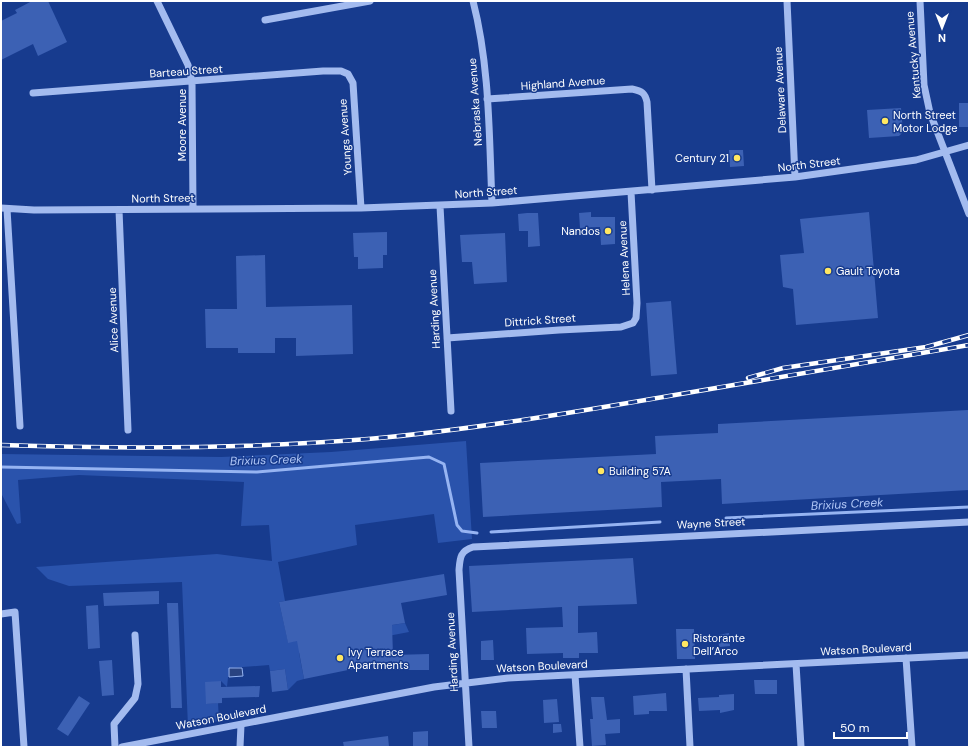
<svg xmlns="http://www.w3.org/2000/svg" width="970" height="748" font-family="'DM Sans',sans-serif">
	<style>
		.green { fill: #2a53ac }
		.water { fill: #294381; stroke: #96b4f2 }
		.lines { fill: none; stroke-linecap: round; stroke-linejoin: round }
		.stream { stroke: #96b4f2; stroke-width: 3 }
		.building { fill: #3c61b4 }
		.minor { stroke: #a3bbef; stroke-width: 7 }
		.rail-casing { stroke: #fff; stroke-width: 4.5 }
		.rail { stroke: #173b8e; stroke-width: 3; stroke-dasharray: 9; stroke-linecap: butt }
		.poi-dot { fill: #ffe761; stroke: #173b8e; stroke-width: 1.5 }
		.labels { text-anchor: middle; dominant-baseline: central; stroke-width: 3; stroke-linejoin: round; paint-order: stroke }
		.street-label { font-size: 11px; fill: #fff; stroke: #173b8e }
		.poi-label { font-size: 11px; fill: #fff; stroke: #173b8e; text-anchor: start }
		.water-label { font-size: 12px; font-style: italic; fill: #afc6f6; stroke: #173b8e }
	</style>
	<rect width="100%" height="100%" fill="#173b8e"/>
	<path class="green" d="M466,441L472,539L438,543L434,514L355,525L357,545L278,562L285,601L279,602L288,642L405,623L409,632L299,653L304,679L297,681L288,690L285,669L270,671L269,665L229,668L227,687L221,681L206,704L218,703L219,721L188,727L182,582L69,586L48,579L36,567L217,554L272,561L269,525L241,526L244,482L79,475L18,480L21,523L17,524L1,493V454L221,457L331,452Z"/>
	<path class="water" d="M229,668H242L243,676L229,677Z"/>
	<g class="lines">
		<path class="stream" d="M1,467L257,472L429,457L444,464L457,525L462,531L477,533
			M726,518L969,507
			M491,532L660,522"/>
	</g>
	<path class="building" d="M32,1H48L67,42L38,56L33,44L1,60V21L17,13L15,10Z
		M959,103H969V127H959Z
		M901,108L903,132L899,136L869,138L867,110Z
		M729,150H743L744,166L730,167Z
		M591,212V217H615V244L601,245L600,227L580,228L579,213Z
		M869,212L878,318L796,325L793,289L783,287L780,255L804,253L800,219Z
		M527,213H538L540,246L528,247V231H519L518,214Z
		M387,232V255H383V268L358,269V257H354L353,233Z
		M505,233L507,282L474,284L472,262H462L460,235Z
		M265,255L266,307L352,305L353,354L296,356V338H275V353H238V348H206L205,309H237L236,256Z
		M671,301L677,374L651,376L646,303Z
		M968,410L969,490L722,504L721,479L661,482L662,507L483,517L480,463L656,454L655,436L718,433V424Z
		M633,558L637,604L578,606V633L597,632L598,653H579V658H563V653L527,654L526,628L563,627L562,607L472,612L469,566Z
		M444,574L447,595L401,603L405,623L392,625L393,655L429,654V670H392V661L304,679L297,641L288,643L279,602Z
		M159,591V604L104,606L103,593Z
		M167,603H178L182,708H171Z
		M98,605L100,648L88,649L86,606Z
		M676,629H694L695,659H677Z
		M729,633L730,646L719,647L718,635Z
		M493,640L494,660H481V641Z
		M112,660L114,695L102,696L99,661Z
		M285,669L288,690L272,692L270,671Z
		M754,680H777V694H755Z
		M221,681V687L260,686L259,697L222,698V703L206,704L205,682Z
		M666,693L667,711H649V714L634,715L633,696Z
		M734,694V710L720,713V710L699,711L698,698L719,697V695Z
		M79,696L90,703L68,736L57,729Z
		M591,697H604L607,720L620,719V733L605,734L606,745L592,746L590,719H593Z
		M557,699L559,722L544,723L543,700Z
		M481,711H496L497,728H482Z
		M553,724H561L562,732L553,733Z
		M428,731V747H413V732Z
		M388,736L389,747H344L343,742Z"/>
	<g class="lines">
		<path class="minor" d="M157,1L188,65L192,82L193,209
			M473,1C490,67 489,136 492,203
			M787,1L795,177
			M920,1L924,85L930,113L969,214
			M265,20L370,1
			M33,93L323,71H341L348,74L353,83L361,208
			M487,99L632,89C642,91 645,93 647,102L652,190
			M440,206L451,411
			M1,208L34,210L361,208L492,203L795,177L916,160L969,145
			M7,209L20,426
			M119,210L128,430
			M447,338L559,330L621,327L633,323L636,318L637,303L631,192
			M1,614L15,612L24,747
			M906,658L912,747
			M796,664L801,747
			M686,669L690,747
			M575,675L580,747
			M115,747L114,724L135,698L138,684L135,635
			M122,747L434,687L508,678L969,655
			M240,747L241,725
			M469,747L459,570C460,558 460,551 473,547L969,522"/>
		<g class="rail-casing">
			<path id="rail" d="M748,378L783,368L926,347L969,335
				M1,445C124,449 246,449 368,439C469,430 570,413 669,396C769,379 869,362 969,345"/>
		</g>
		<use href="#rail" class="rail"/>
	</g>
	<g class="poi-dot">
		<circle cx="885" cy="121" r="4"/>
		<circle cx="737" cy="158" r="4"/>
		<circle cx="608" cy="231" r="4"/>
		<circle cx="828" cy="271" r="4"/>
		<circle cx="601" cy="471" r="4"/>
		<circle cx="685" cy="644" r="4"/>
		<circle cx="340" cy="658" r="4"/>
	</g>
	<g class="labels">
		<g class="street-label">
			<text transform="translate(913 55) rotate(-95)">Kentucky Avenue</text>
			<text transform="translate(186 71) rotate(-4)">Barteau Street</text>
			<text transform="translate(563 83) rotate(-4)">Highland Avenue</text>
			<text transform="translate(780 90) rotate(-93)">Delaware Avenue</text>
			<text transform="translate(475 102) rotate(-94)">Nebraska Avenue</text>
			<text transform="translate(182 125) rotate(-90)">Moore Avenue</text>
			<text transform="translate(345 137) rotate(-94)">Youngs Avenue</text>
			<text transform="translate(809 164) rotate(-7)">North Street</text>
			<text transform="translate(486 192) rotate(-4)">North Street</text>
			<text transform="translate(163 198) rotate(-1)">North Street</text>
			<text transform="translate(624 258) rotate(-93)">Helena Avenue</text>
			<text transform="translate(434 309) rotate(-93)">Harding Avenue</text>
			<text transform="translate(113 320) rotate(-92)">Alice Avenue</text>
			<text transform="translate(540 320) rotate(-4)">Dittrick Street</text>
			<text transform="translate(711 523) rotate(-3)">Wayne Street</text>
			<text transform="translate(866 649) rotate(-3)">Watson Boulevard</text>
			<text transform="translate(452 652) rotate(-93)">Harding Avenue</text>
			<text transform="translate(542 666) rotate(-3)">Watson Boulevard</text>
			<text transform="translate(221 717) rotate(-11)">Watson Boulevard</text>
		</g>
		<g class="poi-label">
			<text x="893" y="115">North Street<tspan x="893" dy="13">Motor Lodge</tspan></text>
			<text x="729" y="158" text-anchor="end">Century 21</text>
			<text x="600" y="231" text-anchor="end">Nandos</text>
			<text x="836" y="271">Gault Toyota</text>
			<text x="609" y="471">Building 57A</text>
			<text x="693" y="638">Ristorante<tspan x="693" dy="13">Dell’Arco</tspan></text>
			<text x="348" y="652">Ivy Terrace<tspan x="348" dy="13">Apartments</tspan></text>
		</g>
		<g class="water-label">
			<text transform="translate(266 460) rotate(-2)">Brixius Creek</text>
			<text transform="translate(847 504) rotate(-3)">Brixius Creek</text>
		</g>
	</g>
	<rect width="970" height="748" fill="none" stroke="#ffffff" stroke-width="4"/>
	<g transform="translate(942 28) rotate(180)" stroke="#173b8e" stroke-width="3" paint-order="stroke">
	<path d="M0-3L7 15L0 10L-7 15Z" fill="#ffffff"/>
	<text y="-6" font-size="11" font-weight="bold" text-anchor="middle" fill="#ffffff">N</text>
	</g>
	<path d="M834 732v6h73v-6" fill="none" stroke="#ffffff" stroke-width="2"/>
	<text x="840" y="732" font-size="12" fill="#ffffff" stroke="#173b8e" stroke-width="3" paint-order="stroke">50 m</text>
</svg>
